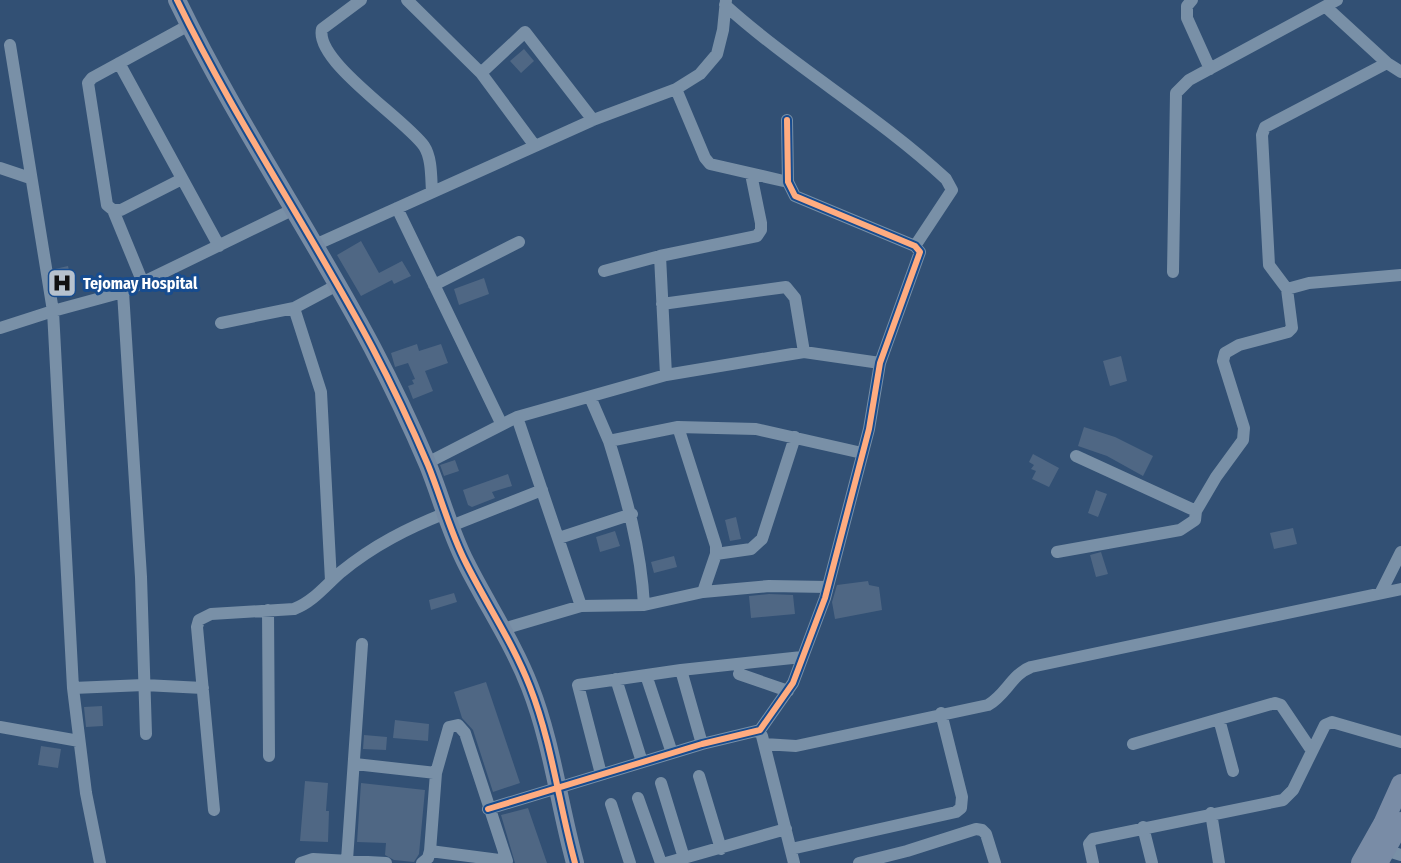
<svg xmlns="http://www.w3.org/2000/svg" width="1401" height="863" font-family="'Fira Sans Condensed',sans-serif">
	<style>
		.building { fill: #4f6784 }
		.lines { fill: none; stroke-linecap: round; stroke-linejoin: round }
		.street { stroke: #7990a7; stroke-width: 12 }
		.secondary { stroke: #768ba4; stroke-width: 18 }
		.primary { stroke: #798ca6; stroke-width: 20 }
		.cycleway-casing { stroke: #174c8f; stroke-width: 10 }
		.cycleway { stroke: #ffac80; stroke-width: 6 }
		.labels { text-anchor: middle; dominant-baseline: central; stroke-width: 6; stroke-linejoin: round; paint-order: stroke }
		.poi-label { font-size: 16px; font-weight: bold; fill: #fff; stroke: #174c8f; text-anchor: start }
	</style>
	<rect width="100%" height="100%" fill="#325074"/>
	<path class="building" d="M524,49L534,61L521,73L510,61Z
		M361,241L379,273L402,261L411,276L394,284L392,280L361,296L337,255Z
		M68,266L74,293L59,297L55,269Z
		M484,278L489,294L459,305L454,289Z
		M417,344L419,351L441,344L448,363L425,371L433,391L413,399L408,386L414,384L412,380L415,379L408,363L395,367L391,353Z
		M1121,356L1127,381L1110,386L1103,361Z
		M1084,427L1115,437L1153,456L1143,476L1107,456L1078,446Z
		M1033,454L1059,468L1049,487L1032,479L1036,471L1031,469L1034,465L1029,462Z
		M455,460L459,471L444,476L440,465Z
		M508,474L512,486L492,492L495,498L472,507L468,505L463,490Z
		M1096,490L1107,494L1098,517L1088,513Z
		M736,517L741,539L730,541L725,520Z
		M1293,528L1297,544L1274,549L1270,533Z
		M615,531L620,546L600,552L596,537Z
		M1101,552L1108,574L1096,577L1090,555Z
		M674,556L677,567L654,573L651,562Z
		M868,581L869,585L879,587L882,610L835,619L832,602L837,585Z
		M454,593L457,602L431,610L429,600Z
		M769,594L793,595L795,614L751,618L749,596Z
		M486,682L520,783L493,792L473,730L462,718L454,692Z
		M102,706L103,726L86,727L84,707Z
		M395,720L429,724L428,741L393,738Z
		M364,735L387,737L386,750L363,749Z
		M41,746L61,749L58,768L38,765Z
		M305,781L328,783L326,811H329L328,842L300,841Z
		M361,783L425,790L419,854L414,862L394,860L385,855L386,843L357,842Z
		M528,808L547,863H515L501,815Z"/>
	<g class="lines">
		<path class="street" d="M361,0L322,29C314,61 406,120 424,146C432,158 431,178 432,192
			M407,0L481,73L535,146
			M1192,0L1187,6V18L1210,69
			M725,5C795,68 877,115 946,179L952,190L915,246
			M1326,7L1387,63L1265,127L1262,135L1269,265L1287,289L1309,283L1401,275
			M119,63L219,246
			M1387,63L1401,72
			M481,73L525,32L593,120
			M676,89L705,158L710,164L788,182
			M0,168L30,178
			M182,179L121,210H113L107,205L88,83L92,78L189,25
			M397,208L501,423
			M113,210L143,283
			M315,245L593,120L676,89L700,74L717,54L723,30L726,0
			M660,256L666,375
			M604,271L660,256L757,236L761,230V223L751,174
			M1173,272L1176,93L1189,80L1337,0
			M434,285L519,242
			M123,292L141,577L146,734
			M662,304L786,287L795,298L804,352
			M294,308L321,392L331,581
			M221,323L294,308L339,284
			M0,328L53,311L10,45
			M590,397L609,441L678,427L756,429L862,453
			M517,417L581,606
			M678,427L716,546V554L703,592
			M609,441C626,496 641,548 644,605
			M427,463L517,417L666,375L804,352L880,363
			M1196,511L1216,477L1243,440L1244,428L1223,361L1225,353L1239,345L1288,332L1292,328L1287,289
			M451,526L542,490
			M559,538L632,514
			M1057,552L1180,530L1195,520L1196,511L1076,456
			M716,554L751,549L762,539L795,437
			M1381,592L1401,552
			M268,610L269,756
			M503,629L581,606L644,605L703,592L769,586L828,587
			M681,670L702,744
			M739,674L788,691
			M646,675L672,753
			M616,679L642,762
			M73,688L144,685L203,688
			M1219,719L1233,771
			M458,725L465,733L507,861L430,851L436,773L449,727Z
			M0,727L79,741
			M762,736L794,863
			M764,744L796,746L988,705C1006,695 1012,674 1031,667L1401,589
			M1133,744L1275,703L1281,705L1312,751
			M355,764L436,773
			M601,774L578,685L681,670L802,657
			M699,776L721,849
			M661,783L684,858
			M638,798L661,863
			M611,804L630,863
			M488,809L702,744L760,730L793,683L825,598L869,429L880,363L920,252L915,246L795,196L788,182L787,120
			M214,810L197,627L199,620L211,614L294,609C313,602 326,585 341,572C374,545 408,528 446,513
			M1211,813L1219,863
			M1143,827L1152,863
			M791,849L956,812L961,808L962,797L941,713
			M1385,850L1401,855
			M347,860L362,644
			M100,863L86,793L73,688L53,311L123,292L294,209
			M301,863L313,859L386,863
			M422,863L428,858L430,851
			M666,863L786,829
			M859,863L907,851L976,829L982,830L986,834L995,863
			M1093,863L1089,844L1093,839L1283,800L1293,790L1325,725L1332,722L1401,742"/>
		<path class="secondary" d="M177,0C235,120 310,230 372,347C392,385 411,425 428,465C441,497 450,532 466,563C487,605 513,643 530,687C552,743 559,805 575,863"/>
		<path class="primary" d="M1361,863L1383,824L1401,784
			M1378,863L1401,822"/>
		<g class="cycleway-casing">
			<path id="cycleway" d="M177,0C235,120 310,230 372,347C392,385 411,425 428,465C441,497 450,532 466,563C487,605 513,643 530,687C552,743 559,805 575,863
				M488,809L702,744L760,730L793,683L825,598L869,429L880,363L920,252L915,246L795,196L788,182L787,120"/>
		</g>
		<use href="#cycleway" class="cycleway"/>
	</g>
	<defs>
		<g id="hospital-square" transform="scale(1.5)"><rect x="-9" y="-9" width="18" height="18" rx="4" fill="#b7c2ce" stroke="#174c8f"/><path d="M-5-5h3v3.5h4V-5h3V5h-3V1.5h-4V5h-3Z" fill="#111"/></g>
	</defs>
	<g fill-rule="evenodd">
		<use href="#hospital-square" x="62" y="283"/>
	</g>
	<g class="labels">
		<g class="poi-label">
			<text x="83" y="283">Tejomay Hospital</text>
		</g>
	</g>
</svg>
